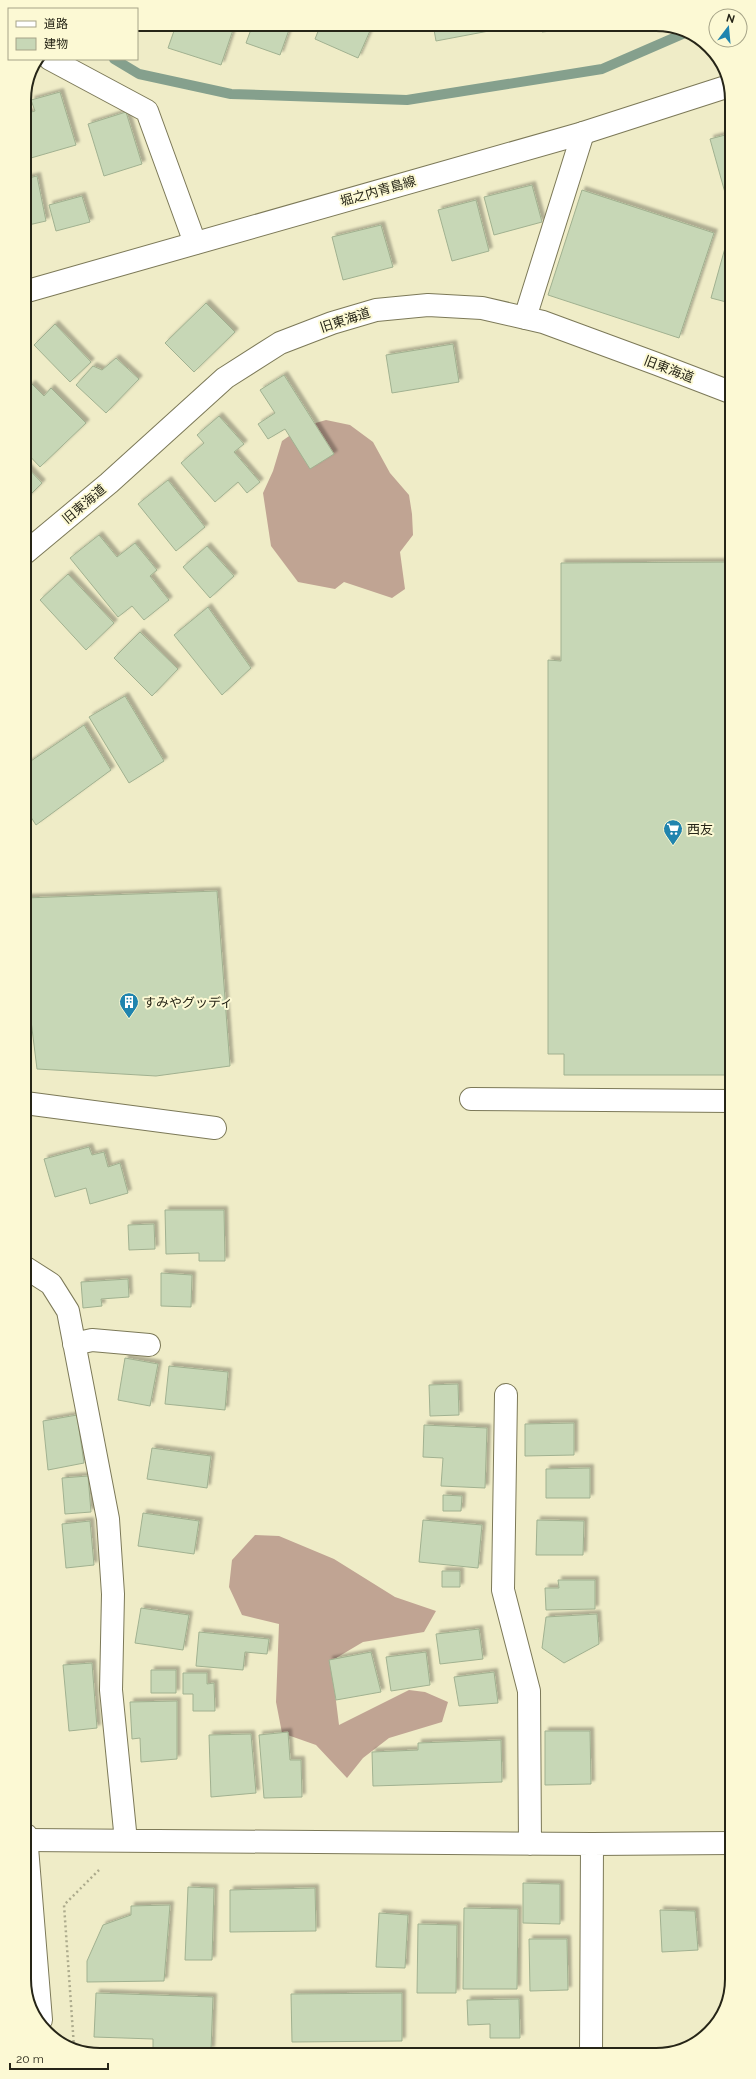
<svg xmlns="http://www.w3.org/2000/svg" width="756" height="2079" font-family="Raleway,'Noto Sans JP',sans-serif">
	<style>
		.forest { fill: #c0a493 }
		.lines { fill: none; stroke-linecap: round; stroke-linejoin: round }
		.stream { stroke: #85a08d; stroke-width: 10 }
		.building { fill: #c7d7b6; stroke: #a1b190; filter: url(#shadow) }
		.minor-casing { stroke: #7c7958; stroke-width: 24 }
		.major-casing { stroke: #7c7958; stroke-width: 24 }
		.path { stroke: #adab8d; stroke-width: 2.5; stroke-dasharray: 2 3; stroke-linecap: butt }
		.minor { stroke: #fff; stroke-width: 22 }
		.major { stroke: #fff; stroke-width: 22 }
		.labels { text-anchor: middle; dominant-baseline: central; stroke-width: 4; stroke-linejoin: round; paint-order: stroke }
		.street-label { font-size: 13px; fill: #262517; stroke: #fcf9d4 }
		.poi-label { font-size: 13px; fill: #262517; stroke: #fcf9d4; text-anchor: start }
		.rim { fill: none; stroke: #262517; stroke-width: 2 }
	</style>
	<defs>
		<filter id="shadow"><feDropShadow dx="3.5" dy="-3.5" stdDeviation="1" flood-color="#0004"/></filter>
	</defs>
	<rect width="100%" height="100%" fill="#efecc7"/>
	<path class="forest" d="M326,420L350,425L373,442L390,473L409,495L412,514L413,535L400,552L405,589L392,598L344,582L335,589L298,582L271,546L263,493L273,471L282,441L302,427Z
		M255,1535L279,1536L334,1559L395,1597L436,1611L424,1632L363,1642L331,1661L339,1725L409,1690L425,1692L448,1702L442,1722L389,1738L363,1758L347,1778L316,1745L282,1733L276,1702L279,1624L242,1615L229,1587L232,1560Z"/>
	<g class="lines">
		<path class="stream" d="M114,59L139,74L231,94L407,100L602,69L685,33"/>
	</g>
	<path class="building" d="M187,24H235L221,65L168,48L175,28L184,31Z
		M253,24H282L290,27L280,55L246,43Z
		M321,24H373L358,58L315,39Z
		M433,24H509L510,27L436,41Z
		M541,24H579L580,28L542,32Z
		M60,92L76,145L24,160V114L35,111L31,100Z
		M126,112L142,164L104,176L88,124Z
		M729,134L730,207H729L710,139Z
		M37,176L46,221L24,226V179Z
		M532,185L542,222L494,235L484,197Z
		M582,190L714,233L679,338L548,295Z
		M82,196L90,222L56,231L49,205Z
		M476,200L489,251L452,261L438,210Z
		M381,225L393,267L343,280L332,237Z
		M725,248L730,249V303L711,298Z
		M206,303L235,332L194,372L165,343Z
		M55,324L91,362L70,382L34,345Z
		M453,344L459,382L392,393L386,355Z
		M116,358L139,379L106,413L76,385L93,366L102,370Z
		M284,375L334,454L310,469L285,429L268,439L258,424L275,413L260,390Z
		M32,384L44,396L51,388L86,423L40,467L25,451V390Z
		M219,416L244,444L234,452L260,482L247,493L238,482L215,502L181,463L204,443L197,435Z
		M25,465L42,483L25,500Z
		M168,480L205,527L176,551L138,504Z
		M99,535L117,557L135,543L157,570L150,576L169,600L144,620L132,606L118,617L70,558Z
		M207,546L234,576L210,598L183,567Z
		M730,562L731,1075H564V1054H548V660L561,661V563Z
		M68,574L114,623L86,650L40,600Z
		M208,607L251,668L222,695L174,635Z
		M140,632L178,669L152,696L114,658Z
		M125,696L164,761L129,783L89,717Z
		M84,725L111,770L36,825L25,808V765Z
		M217,891L230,1066L156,1076L37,1069L25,972V898Z
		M89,1147L92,1155L104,1152L108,1167L120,1163L128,1193L90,1204L86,1188L55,1197L44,1159Z
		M165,1210H224L225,1261H199V1253L166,1254Z
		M154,1224L155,1249L129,1250L128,1225Z
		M161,1273L192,1275L191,1307L161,1306Z
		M128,1279L129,1297L101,1299L102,1306L83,1308L81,1282Z
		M125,1358L158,1364L150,1406L118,1400Z
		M169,1366L228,1372L225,1410L165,1404Z
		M458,1384L459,1415L430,1416L429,1385Z
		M77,1415L84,1463L48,1470L43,1421Z
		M574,1423V1455L525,1456V1424Z
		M424,1425L487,1428L485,1488L441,1486L443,1458L423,1457Z
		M152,1448L211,1456L207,1488L147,1479Z
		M590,1468V1498H546V1469Z
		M88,1476L91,1512L65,1514L62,1478Z
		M443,1495L462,1496L461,1511H443Z
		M143,1513L199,1521L194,1554L138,1546Z
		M423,1520L482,1525L478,1568L419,1562Z
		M537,1520L584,1521L583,1555H536Z
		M90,1521L94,1565L66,1568L62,1524Z
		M442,1571H460V1587H442Z
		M558,1580H595V1609L546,1610L545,1588H559Z
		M141,1608L189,1615L183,1650L135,1643Z
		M597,1614L599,1644L564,1663L542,1648L546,1617Z
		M479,1629L483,1659L440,1664L436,1634Z
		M199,1632L269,1639L267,1654L245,1652L243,1670L196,1666Z
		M371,1652L381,1692L336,1700L329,1660Z
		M426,1652L430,1685L391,1691L386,1657Z
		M92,1663L97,1728L69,1731L63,1665Z
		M151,1670H176V1693H151Z
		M494,1672L498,1703L459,1706L454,1677Z
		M183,1673H207V1684L214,1683L215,1711H193V1694H183Z
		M177,1701V1759L141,1762L140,1738L132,1739L130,1702Z
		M545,1731H590L591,1784L545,1785Z
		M288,1732L290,1760H301L302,1797L264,1798L259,1735Z
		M251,1734L256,1793L211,1797L209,1735Z
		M501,1740L502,1782L373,1786L372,1752L418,1750V1743Z
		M523,1883L560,1884V1924L523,1923Z
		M188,1887L214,1888L212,1960H185Z
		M315,1888L316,1931L230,1932V1890Z
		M170,1905L164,1981L87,1982V1961L103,1925L131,1915V1906Z
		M464,1908L518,1909L517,1989H463Z
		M660,1910L695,1911L698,1950L662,1952Z
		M379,1913L408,1915L405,1968L376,1967Z
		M418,1924L457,1925L456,1993H417Z
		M529,1939H567L568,1990L530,1991Z
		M96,1993L213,1997L211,2050L153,2049V2039L94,2037Z
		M402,1993V2041L292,2042L291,1994Z
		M519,1999L520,2038H490V2024L468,2025L467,2000Z"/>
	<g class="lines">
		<g class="minor-casing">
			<path id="minor" d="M50,59L147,111L195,243
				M525,318L583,133
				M25,553L109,483L225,378L280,343L332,323L376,310L428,305L482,308L543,322L657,364L730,392
				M471,1099L731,1101
				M25,1103L215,1128
				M26,1268L51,1284L68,1311L108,1519L113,1594L111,1690L126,1841
				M74,1344L92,1340L149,1345
				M506,1395L503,1590L529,1691L530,1844
				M26,1840L592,1844L732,1843
				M591,2053L592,1844"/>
		</g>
		<g class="major-casing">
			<path id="major" d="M24,292L583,133L729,86
				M26,1835L41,2020"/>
		</g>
		<path class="path" d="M74,2047L64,1905L99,1870"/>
		<use href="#minor" class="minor"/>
		<use href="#major" class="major"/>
	</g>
	<defs>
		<g id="supermarket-pin" transform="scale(1)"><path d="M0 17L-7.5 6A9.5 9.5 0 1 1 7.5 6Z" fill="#2084ae" stroke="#fcf9d4"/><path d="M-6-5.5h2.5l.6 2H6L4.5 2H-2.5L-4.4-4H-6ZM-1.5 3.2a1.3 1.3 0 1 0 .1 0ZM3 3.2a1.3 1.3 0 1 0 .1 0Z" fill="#fff"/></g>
		<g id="building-pin" transform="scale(1)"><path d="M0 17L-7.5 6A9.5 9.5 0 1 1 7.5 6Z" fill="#2084ae" stroke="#fcf9d4"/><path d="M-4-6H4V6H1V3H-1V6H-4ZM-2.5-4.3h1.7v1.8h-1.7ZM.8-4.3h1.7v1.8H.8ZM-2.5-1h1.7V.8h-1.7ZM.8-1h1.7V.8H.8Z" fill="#fff"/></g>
	</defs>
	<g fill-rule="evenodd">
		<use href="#supermarket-pin" x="673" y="829"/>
		<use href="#building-pin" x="129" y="1002"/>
	</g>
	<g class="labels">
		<g class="street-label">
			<text transform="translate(378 191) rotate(-16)">堀之内青島線</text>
			<text transform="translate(345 320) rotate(-18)">旧東海道</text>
			<text transform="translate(669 369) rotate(21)">旧東海道</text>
			<text transform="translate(84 504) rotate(-40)">旧東海道</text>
		</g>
		<g class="poi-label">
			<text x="687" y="829">西友</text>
			<text x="143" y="1002">すみやグッディ</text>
		</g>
	</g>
	<path d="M0 0H756V2079H0ZM100 31H656A69 69 0 0 1 725 100V1979A69 69 0 0 1 656 2048H100A69 69 0 0 1 31 1979V100A69 69 0 0 1 100 31Z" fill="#fcf9d4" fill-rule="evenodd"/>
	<path class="rim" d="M100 31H656A69 69 0 0 1 725 100V1979A69 69 0 0 1 656 2048H100A69 69 0 0 1 31 1979V100A69 69 0 0 1 100 31Z"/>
	<rect x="8" y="8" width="130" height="52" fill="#fcf9d4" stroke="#a6a488"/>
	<rect x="16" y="21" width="20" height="6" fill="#ffffff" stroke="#a6a488"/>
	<text x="44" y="28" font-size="12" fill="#262517">道路</text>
	<rect x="16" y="38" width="20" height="12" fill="#c7d7b6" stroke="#a6a488"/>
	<text x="44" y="48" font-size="12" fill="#262517">建物</text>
	<g transform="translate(728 28) rotate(16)"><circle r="19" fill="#fcf9d4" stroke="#a6a488"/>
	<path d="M0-3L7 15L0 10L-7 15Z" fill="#2084ae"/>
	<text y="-6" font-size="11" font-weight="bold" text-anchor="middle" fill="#262517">N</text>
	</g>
	<path d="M10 2063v6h98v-6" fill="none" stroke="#262517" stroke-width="2"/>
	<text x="16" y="2063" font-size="12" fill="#262517" stroke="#fcf9d4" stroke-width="3" paint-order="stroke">20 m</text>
</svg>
